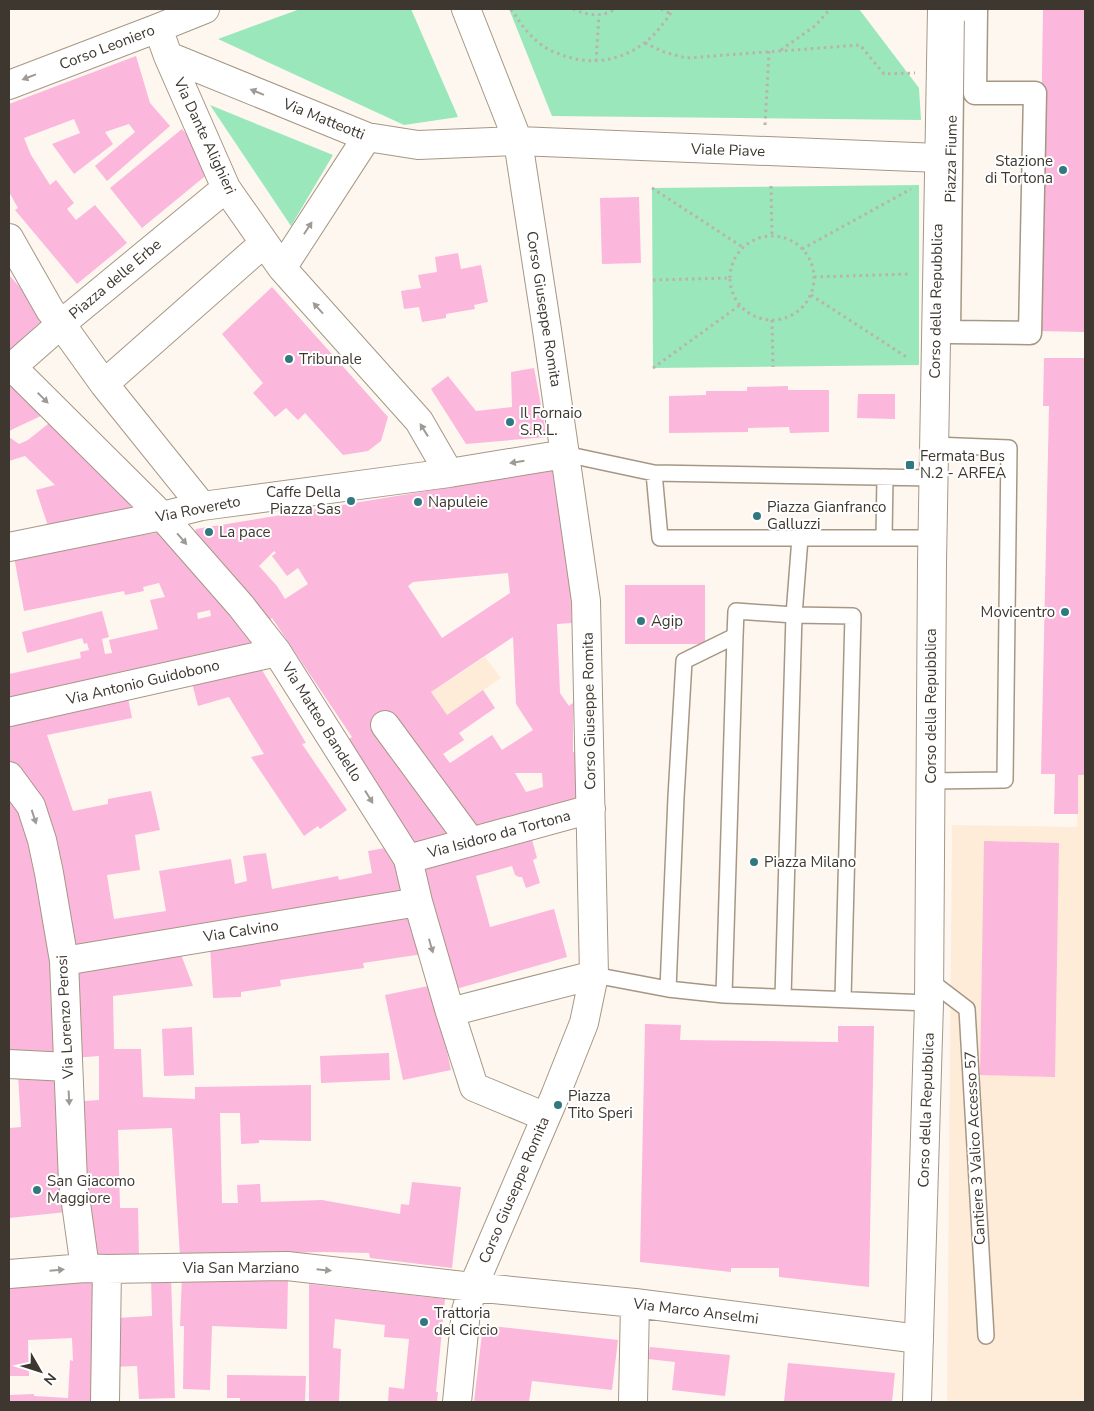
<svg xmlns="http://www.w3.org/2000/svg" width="1094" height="1411" font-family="'Nunito Sans',sans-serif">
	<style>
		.built { fill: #feecd8 }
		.green { fill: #99e7bb }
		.building { fill: #fcb7dc; fill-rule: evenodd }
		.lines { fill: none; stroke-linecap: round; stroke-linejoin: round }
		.service-casing { stroke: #a69785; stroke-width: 18 }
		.pedestrian-casing { stroke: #a69785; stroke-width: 25 }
		.minor-casing { stroke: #a69785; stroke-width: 30 }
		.tertiary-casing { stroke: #a69785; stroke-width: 30 }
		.path { stroke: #b9b3ab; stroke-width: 3; stroke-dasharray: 2.5 4; stroke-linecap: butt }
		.service { stroke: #fff; stroke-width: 15 }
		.pedestrian { stroke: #fff; stroke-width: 22 }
		.minor { stroke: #fff; stroke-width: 28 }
		.tertiary { stroke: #fff; stroke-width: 28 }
		.oneway { fill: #9e9b97 }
		.poi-dot { fill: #317981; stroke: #fff; stroke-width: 2 }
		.labels { text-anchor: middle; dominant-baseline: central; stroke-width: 4; stroke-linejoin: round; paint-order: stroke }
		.street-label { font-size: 15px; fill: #3d372f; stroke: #fff }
		.poi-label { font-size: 15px; fill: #3d372f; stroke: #fff; text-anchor: start }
	</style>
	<rect width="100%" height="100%" fill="#fef7ef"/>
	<path class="built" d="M485,657L501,678L447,715L464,740L425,766L440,705L431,692Z
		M1078,775H1085V1402H947L952,825L1077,827Z"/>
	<path class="green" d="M300,9H411L458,117L404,125L218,39Z
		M509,9H859L919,88L921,120L552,116Z
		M210,105L333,155L291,226Z
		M919,185V365L653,368L652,188Z"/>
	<path class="building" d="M1043,9H1085V332L1038,331Z
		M136,56L150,103L170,126L107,181L95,166L135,132L129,124L105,132L113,144L74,174L52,144L80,133L74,119L24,138L31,155L50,185L56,180L74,203L67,209L76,220L95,205L127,243L77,284L15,210L18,208L9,192V104Z
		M182,129L215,168L142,228L110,188Z
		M639,197L641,263L602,264L600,198Z
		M458,253L461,269L481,265L488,302L474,305L475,309L446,314V318L422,322L419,307L404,309L401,291L421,288L418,275L437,272L435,257Z
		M10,276L46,317L9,351V278Z
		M272,287L388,417L381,441L368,451L343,455L305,413L298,420L286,408L275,417L253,393L263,383L222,334Z
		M1044,358H1085V775H1078V814H1054L1055,774H1041L1049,406H1043Z
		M534,368L547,437L466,444L431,389L448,376L476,411L512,407L511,372Z
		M9,375L47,413L9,431Z
		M788,386V390H829V432L790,433L789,427L748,428V432L669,433V396L706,395V391H747V387Z
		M858,394H895V419L857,418Z
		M53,420L131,501L130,513L50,532L36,490L55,485L25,456L9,461V437L19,444L28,440Z
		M555,467L569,567L572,623L557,624L560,693L569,706L573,703V752H575L577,801L460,841L418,851L342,744L352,737L272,618L264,625L192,541L196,529L494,480ZM274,551L276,553L272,556L287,576L298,568L308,584L285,599L277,586L259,566ZM508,573L510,593L442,638L408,586L413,582ZM513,637L516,704L533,730L502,750L492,735L450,763L443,754L464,740L459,733L495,708L483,690L447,715L431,692ZM515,773H542L543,787L526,792Z
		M163,532L263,646L9,703V674L81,658L80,652L89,650L87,643L84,644L82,638L27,653L22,632L102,611L109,637L102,639L105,654L112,653L109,640L158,629L150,600L165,597L159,583L143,587L144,591L125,595L124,591L24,611L14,557L88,543ZM210,610L211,616L198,619L197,613Z
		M625,585H705V644H625Z
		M259,665L306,743L302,744L347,810L320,829L318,826L304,836L251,757L264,754L229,697L198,706L191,679Z
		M127,693L132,718L47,735L73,811L108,804V799L151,791L160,830L135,835L140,870L107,875L114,919L166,911L159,871L231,859L235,884L247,881L243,856L266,853L272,889L338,876L339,880L372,873L368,851L397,846L405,892L70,952L35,796L9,759V716Z
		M9,790L35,831L58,1000L60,1061L9,1058Z
		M530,832L537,858L533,860L540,883L526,888L522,877H519L515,875L512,866L476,876L490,927L554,909L567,957L456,989L419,861Z
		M984,841L1059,843L1055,1077L980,1075Z
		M416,911L423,954L363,963L364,968L280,980L281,986L241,992V997L213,998L210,945Z
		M180,952L193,986L113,996L114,1049H141L143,1097L195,1099V1087L311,1085V1141L259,1140V1143L241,1144L240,1113H220L222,1203H238L237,1185L260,1184L261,1202L322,1200L400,1214L401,1204L409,1205L412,1182L461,1187L452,1268L370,1258L369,1253L323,1252L180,1256L172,1128L118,1130L120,1208H138L139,1259L94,1260L72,1102L99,1100V1056L73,1058L70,966Z
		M433,985L451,1070L403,1080L385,995Z
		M645,1024L681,1025L680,1040L838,1042V1026H874L869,1287L779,1277V1268H731V1272L640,1262Z
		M192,1027L194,1075L164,1076L162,1029Z
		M389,1053L390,1080L321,1083L320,1056Z
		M59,1073L67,1212L9,1218V1128L21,1127L18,1074Z
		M182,1275L288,1278L287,1329L212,1326L210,1390L183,1389L184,1326H180Z
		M171,1278L175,1398L139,1399L137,1366L110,1367L116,1318L152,1316L151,1279Z
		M97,1279V1402H9V1395L34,1394V1396L68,1398L70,1360L73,1361L72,1338L28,1340L29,1376H9V1282Z
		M309,1284L445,1299L436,1392H438L437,1402H388L389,1387L404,1389L409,1339L384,1337L385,1325L335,1319L333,1348L341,1349L339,1402H309Z
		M483,1325L618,1340L612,1390L532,1381L529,1402H474Z
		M650,1347L730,1355L725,1396L672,1390L675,1362L648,1359Z
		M788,1363L895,1373L892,1402H784Z
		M227,1375L306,1376L305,1402H240V1398H227Z"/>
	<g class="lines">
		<g class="service-casing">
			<path id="service" d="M565,454L654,473L660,538H932
				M654,473L933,478
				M884,538L885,477
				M930,781L1005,780L1009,448L934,445
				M594,975L668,989L724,995L929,1003
				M929,980L967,1009L986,1336
				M668,989L676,797L684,661L735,636L736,611L794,615L853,616L843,999
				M724,995L735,636
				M783,997L794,615L800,538"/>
		</g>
		<g class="pedestrian-casing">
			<path id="pedestrian" d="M976,9L975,93H1035L1030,333L949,332L953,10Z"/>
		</g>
		<g class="minor-casing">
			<path id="minor" d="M158,28L168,56L367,137L418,145L518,141L939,158
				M168,56L226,188L282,268L419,421L449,473
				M9,85L158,28L205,9
				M9,238L50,310L61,324L104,384L202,506
				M282,268L367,137
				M9,364L162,516L241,606L277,652L408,859L418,902L450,1012L474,1087L546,1117
				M12,367L61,324L226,188
				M104,384L264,243
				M9,547L162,516L202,506L449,473L565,454
				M9,712L277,652
				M385,725L471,842
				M9,776L31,806L42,840L49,873L64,961L73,1182L85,1268
				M408,859L591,809
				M64,961L418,902
				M450,1012L594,975
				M9,1064L68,1067
				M9,1274L85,1268L107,1269L287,1266L473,1287L635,1303L919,1339
				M105,1402L107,1269
				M457,1402L466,1311L473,1287L555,1096L584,1023L594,975L586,601L547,330L518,141L466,9
				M633,1402L635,1303"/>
		</g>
		<g class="tertiary-casing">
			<path id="tertiary" d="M917,1402L929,1003L932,563L942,9"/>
		</g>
		<path class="path" d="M511,9C521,24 528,35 543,46C547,49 552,51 557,53C596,70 637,58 662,25C666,20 670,15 673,9
			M573,9C586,15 602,18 615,9
			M661,9L671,14
			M645,43L664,52L686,58L860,45L884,74L915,73
			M781,50L815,26L830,9
			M596,61L599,15
			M765,125L769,51
			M771,186L772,237
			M652,188L744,248
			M730 278a42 42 0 1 1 84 0a42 42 0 1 1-84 0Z
			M802,249L911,189
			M814,277L911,274
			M653,280L730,278
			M811,295L908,358
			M772,320L773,367
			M653,368L740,305"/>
		<use href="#service" class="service"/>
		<use href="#pedestrian" class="pedestrian"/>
		<use href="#minor" class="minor"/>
		<use href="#tertiary" class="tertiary"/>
	</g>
	<defs><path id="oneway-solid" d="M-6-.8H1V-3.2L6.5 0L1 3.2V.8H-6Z" transform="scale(1.25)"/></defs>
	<g class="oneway">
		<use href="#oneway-solid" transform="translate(29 77) rotate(159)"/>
		<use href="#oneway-solid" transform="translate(257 92) rotate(-158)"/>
		<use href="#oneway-solid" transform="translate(308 228) rotate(-57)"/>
		<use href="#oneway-solid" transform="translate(318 308) rotate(-132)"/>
		<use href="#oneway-solid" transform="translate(43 398) rotate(45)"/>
		<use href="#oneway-solid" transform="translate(424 430) rotate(-122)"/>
		<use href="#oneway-solid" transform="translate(517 462) rotate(171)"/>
		<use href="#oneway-solid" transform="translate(182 539) rotate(49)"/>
		<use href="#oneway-solid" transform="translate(369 797) rotate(58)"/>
		<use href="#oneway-solid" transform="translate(34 817) rotate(72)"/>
		<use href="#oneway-solid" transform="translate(431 946) rotate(74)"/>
		<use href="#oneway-solid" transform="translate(69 1098) rotate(87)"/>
		<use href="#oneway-solid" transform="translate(57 1270) rotate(-5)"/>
		<use href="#oneway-solid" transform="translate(324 1270) rotate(6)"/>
	</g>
	<g class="poi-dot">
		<circle cx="1063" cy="170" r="5"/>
		<circle cx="289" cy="359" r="5"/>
		<circle cx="510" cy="422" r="5"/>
		<rect x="905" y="460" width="10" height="10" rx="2.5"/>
		<circle cx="351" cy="501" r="5"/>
		<circle cx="418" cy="502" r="5"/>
		<circle cx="757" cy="516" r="5"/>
		<circle cx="209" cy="532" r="5"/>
		<circle cx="1065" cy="612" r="5"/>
		<circle cx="641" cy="621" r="5"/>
		<circle cx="754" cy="862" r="5"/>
		<circle cx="558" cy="1105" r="5"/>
		<circle cx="37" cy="1190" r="5"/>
		<circle cx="424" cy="1322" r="5"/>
	</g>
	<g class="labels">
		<g class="street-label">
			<text transform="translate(107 47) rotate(-21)">Corso Leoniero</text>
			<text transform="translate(324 119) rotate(22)">Via Matteotti</text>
			<text transform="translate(205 136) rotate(65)">Via Dante Alighieri</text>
			<text transform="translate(728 150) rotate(2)">Viale Piave</text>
			<text transform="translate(951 159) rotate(-89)">Piazza Fiume</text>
			<text transform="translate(115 279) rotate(-40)">Piazza delle Erbe</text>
			<text transform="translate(936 301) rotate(-89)">Corso della Repubblica</text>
			<text transform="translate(544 309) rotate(81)">Corso Giuseppe Romita</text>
			<text transform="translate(198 509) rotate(-11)">Via Rovereto</text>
			<text transform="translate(143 682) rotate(-13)">Via Antonio Guidobono</text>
			<text transform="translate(931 706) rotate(-90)">Corso della Repubblica</text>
			<text transform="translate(589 711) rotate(-91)">Corso Giuseppe Romita</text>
			<text transform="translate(322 722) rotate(58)">Via Matteo Bandello</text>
			<text transform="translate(499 834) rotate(-15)">Via Isidoro da Tortona</text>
			<text transform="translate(241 931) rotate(-9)">Via Calvino</text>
			<text transform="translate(65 1017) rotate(-93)">Via Lorenzo Perosi</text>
			<text transform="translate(926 1110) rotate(-88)">Corso della Repubblica</text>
			<text transform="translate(975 1148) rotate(-93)">Cantiere 3 Valico Accesso 57</text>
			<text transform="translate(514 1190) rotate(-67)">Corso Giuseppe Romita</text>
			<text x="241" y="1268">Via San Marziano</text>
			<text transform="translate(696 1311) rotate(7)">Via Marco Anselmi</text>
		</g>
		<g class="poi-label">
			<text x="1053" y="161" text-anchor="end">Stazione<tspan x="1053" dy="17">di Tortona</tspan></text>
			<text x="299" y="359">Tribunale</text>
			<text x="520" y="413">Il Fornaio<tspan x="520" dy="17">S.R.L.</tspan></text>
			<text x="920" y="456">Fermata Bus<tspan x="920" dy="17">N.2 - ARFEA</tspan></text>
			<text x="341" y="492" text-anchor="end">Caffe Della<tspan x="341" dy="17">Piazza Sas</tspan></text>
			<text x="428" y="502">Napuleie</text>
			<text x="767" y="507">Piazza Gianfranco<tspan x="767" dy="17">Galluzzi</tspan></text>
			<text x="219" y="532">La pace</text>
			<text x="1055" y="612" text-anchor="end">Movicentro</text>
			<text x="651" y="621">Agip</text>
			<text x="764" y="862">Piazza Milano</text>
			<text x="568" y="1096">Piazza<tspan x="568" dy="17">Tito Speri</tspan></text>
			<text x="47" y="1181">San Giacomo<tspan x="47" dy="17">Maggiore</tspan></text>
			<text x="434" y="1313">Trattoria<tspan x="434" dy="17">del Ciccio</tspan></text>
		</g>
	</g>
	<rect width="1094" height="1411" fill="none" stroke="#3d372f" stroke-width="20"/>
	<g transform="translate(40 1371) rotate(129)" stroke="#ffffff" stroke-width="4" paint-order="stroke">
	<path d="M0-4L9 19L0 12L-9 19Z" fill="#3d372f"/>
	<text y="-8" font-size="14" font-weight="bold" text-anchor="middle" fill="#3d372f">N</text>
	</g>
</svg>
